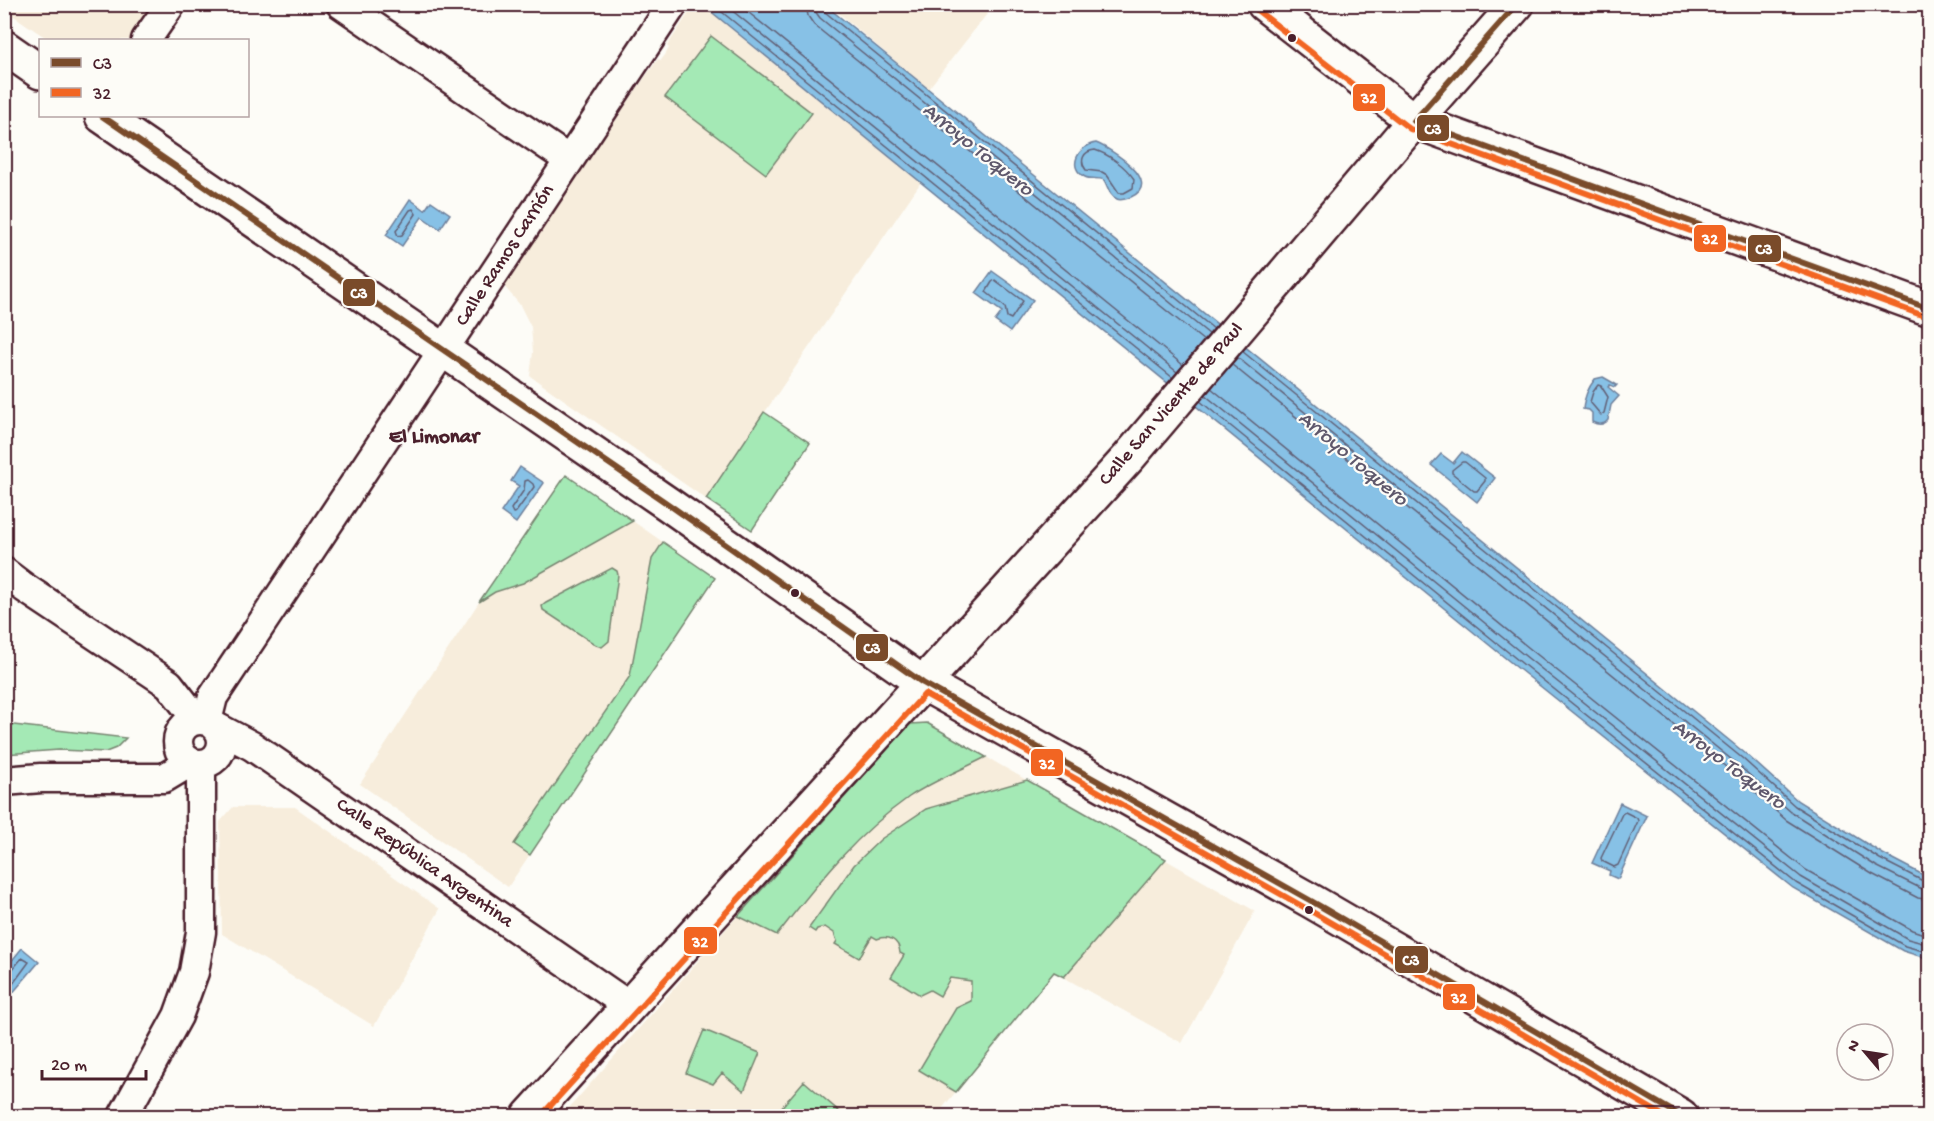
<svg xmlns="http://www.w3.org/2000/svg" width="1934" height="1121" font-family="'Gochi Hand',sans-serif">
	<style>
		.built { fill: #f7eddc }
		.green { fill: #a4e9b5; stroke: #778470; stroke-width: 1.5 }
		.water { fill: #87c1e6; stroke: #6f809b; stroke-width: 1.5 }
		.lines { fill: none; stroke-linecap: round; stroke-linejoin: round }
		.shore { stroke: #626076; stroke-width: 1.5 }
		.street-casing { stroke: #4a1f2b; stroke-width: 33 }
		.secondary-casing { stroke: #4a1f2b; stroke-width: 38 }
		.street { stroke: #fdfcf7; stroke-width: 28 }
		.secondary { stroke: #fdfcf7; stroke-width: 33 }
		.bus-1-casing { stroke: #fdfcf7; stroke-width: 10 }
		.bus-2-casing { stroke: #fdfcf7; stroke-width: 10 }
		.bus-1 { stroke: #7a4b2a; stroke-width: 6 }
		.bus-2 { stroke: #f26522; stroke-width: 6 }
		.bus-dot { fill: #4a1f2b; stroke: #fdfcf7; stroke-width: 2 }
		.labels { text-anchor: middle; dominant-baseline: central; stroke-width: 4.5; stroke-linejoin: round; paint-order: stroke }
		.street-label { font-size: 20px; fill: #4a1f2b; stroke: #fdfcf7 }
		.water-label { font-size: 21px; font-style: italic; fill: #5f586c; stroke: #fdfcf7 }
		.neighbourhood-label { font-size: 21px; font-weight: bold; fill: #4a1f2b; stroke: #fdfcf7 }
		.line-badge { stroke: #fdfcf7; stroke-width: 2 }
		.badge-label { font-size: 16px; text-anchor: middle; font-weight: bold; fill: #fff }
	</style>
	<rect width="100%" height="100%" fill="#fdfcf7"/>
	<filter id="ink" filterUnits="userSpaceOnUse"><feTurbulence type="fractalNoise" baseFrequency=".0167" numOctaves="2"/><feDisplacementMap in="SourceGraphic" scale="12" xChannelSelector="R" yChannelSelector="G"/><feConvolveMatrix kernelMatrix="1 2 1 2 8 2 1 2 1" color-interpolation-filters="sRGB"/></filter>
	<g filter="url(#ink)">
		<path class="built" d="M9,4L154,5L130,40H49L5,10Z
			M828,4L994,5L928,89Z
			M694,5H703L921,182L706,499L530,376L533,352L531,327L520,305L504,286L636,90L658,59L661,60L665,55L669,48L667,46Z
			M566,475L715,578L508,887L360,784L479,602Z
			M927,723L1255,911L1182,1043L1054,972L936,1116H562L727,928L910,724Z
			M233,807H295L440,909L374,1026L222,934L220,822Z"/>
		<path class="green" d="M711,36L812,113L766,174L665,97Z
			M764,412L810,443L752,530L706,499Z
			M566,475L633,521L523,583L495,592L479,602Z
			M663,542L715,578L530,855L514,844L630,676L652,559Z
			M612,568L617,571L618,575L609,641L602,647L596,645L543,610L542,606L546,603Z
			M927,723L986,757C961,770 933,781 909,797C854,836 818,883 777,935L738,916L910,724Z
			M4,724H5L126,738L116,748L106,752L59,750L5,754Z
			M1027,780L1166,859L1064,977L1054,972L956,1092L919,1070L956,1008L971,1001V981L950,978L940,996L930,990L920,995L891,977L904,955L900,953C899,940 889,935 877,939L872,936L859,958L835,944L837,941L834,933L825,927L817,929L815,932L809,928L854,865L881,839L926,809Z
			M704,1030L760,1053L744,1091L722,1073L713,1084L686,1073Z
			M804,1081L841,1113L837,1116H774Z"/>
		<path class="water" d="M703,5H825L1746,754L1798,801L1883,854L1929,878V959L1903,951L1793,888L1520,670Z
			M1096,143C1111,149 1164,182 1131,197C1126,199 1121,201 1117,199C1109,196 1108,186 1104,180C1098,177 1091,180 1085,177C1066,167 1079,145 1096,143Z
			M410,199L425,210L431,201L450,214L440,229L422,217L402,246L386,235Z
			M992,271L1033,300L1010,332L995,321L1002,312L976,293Z
			M1603,377L1617,385L1615,387L1610,385L1608,387L1619,396L1611,405L1608,420C1604,425 1598,425 1592,422V413L1589,410L1583,409C1584,397 1588,388 1595,379Z
			M1462,452L1495,478L1477,502L1431,465L1441,454L1453,463Z
			M520,467L544,483L516,523L501,512L519,486L511,481Z
			M1620,803L1647,816L1618,879L1609,875L1610,871L1592,863Z
			M22,948L39,962L11,995L5,990V969Z"/>
		<g class="lines">
			<path class="shore" d="M712,4L1173,378
				M724,4L1177,372
				M738,4L1183,365
				M806,4L808,16L814,25L1204,341
				M815,4V11L820,18L1209,334
				M822,4L825,12L1214,329
				M1095,150C1110,155 1125,166 1134,179L1133,188L1124,193H1119L1107,175L1102,172L1086,170C1079,161 1083,151 1095,150Z
				M413,209L416,214L402,235L398,236L396,231L410,210Z
				M995,280L1023,301L1011,319L1007,317L1005,307L986,292L992,282Z
				M1242,351L1742,758L1795,806L1880,859L1925,882L1930,883
				M1237,357L1737,764L1791,812L1876,866L1922,889L1930,891
				M1231,364L1731,771L1786,820L1872,874L1918,898L1930,900
				M1598,385L1601,386L1608,397L1604,413L1601,415L1590,402L1593,392Z
				M1211,388L1534,652L1806,870L1912,930L1930,936
				M1205,395L1529,659L1801,877L1908,939L1930,945
				M1200,401L1524,665L1796,883L1905,946L1930,953
				M1462,462H1465L1485,478V481L1477,491H1474L1452,473V470Z
				M528,480L533,484L534,487L516,512L513,513L511,509L524,490L525,481Z
				M1625,812L1637,818L1638,821L1618,865L1614,867L1602,861L1601,858L1622,814Z
				M4,972L11,971L22,958L29,962L12,985H4"/>
			<g class="street-casing">
				<path id="street" d="M341,4L569,160
					M146,40L171,4
					M4,572L25,588L169,684L197,720
					M178 742a22 22 0 1 1 44 0a22 22 0 1 1-44 0Z
					M207,721L213,697L673,4
					M216,727L252,746L629,1006
					M4,781L41,778H164L189,763
					M123,1116L178,1016L194,972L201,932V765"/>
			</g>
			<g class="secondary-casing">
				<path id="secondary" d="M1264,4L1414,121L1930,309
					M4,47L40,72
					M102,116L668,504L923,683L1313,902L1681,1116
					M529,1116L1129,457L1414,121L1517,4"/>
			</g>
			<use href="#street" class="street"/>
			<use href="#secondary" class="secondary"/>
			<g class="bus-1-casing">
				<path id="bus-1" d="M1517,4L1414,121L1930,309
					M102,116L668,504L923,683L1313,902L1681,1116"/>
			</g>
			<g class="bus-2-casing">
				<path id="bus-2" d="M1258,11L1410,129L1927,317
					M541,1116L925,694L1309,910L1664,1116"/>
			</g>
			<use href="#bus-1" class="bus-1"/>
			<use href="#bus-2" class="bus-2"/>
		</g>
	</g>
	<g class="bus-dot">
		<circle cx="1292" cy="38" r="5"/>
		<circle cx="795" cy="593" r="5"/>
		<circle cx="1309" cy="910" r="5"/>
	</g>
	<g class="labels">
		<g class="street-label">
			<text transform="translate(506 256) rotate(-57)">Calle Ramos Carrión</text>
			<text transform="translate(1172 405) rotate(-49)">Calle San Vicente de Paul</text>
			<text transform="translate(424 864) rotate(35)">Calle República Argentina</text>
		</g>
		<g class="water-label">
			<text transform="translate(977 151) rotate(39)">Arroyo Toquero</text>
			<text transform="translate(1352 460) rotate(40)">Arroyo Toquero</text>
			<text transform="translate(1728 766) rotate(37)">Arroyo Toquero</text>
		</g>
		<g class="neighbourhood-label">
			<text x="434" y="438">El Limonar</text>
		</g>
	</g>
	<g class="line-badge">
		<rect x="1352" y="83" width="34" height="29" rx="6" fill="#f26522"/>
		<rect x="1416" y="114" width="34" height="28" rx="6" fill="#7a4b2a"/>
		<rect x="1693" y="224" width="34" height="29" rx="6" fill="#f26522"/>
		<rect x="1747" y="234" width="35" height="29" rx="6" fill="#7a4b2a"/>
		<rect x="342" y="278" width="34" height="29" rx="6" fill="#7a4b2a"/>
		<rect x="855" y="633" width="34" height="29" rx="6" fill="#7a4b2a"/>
		<rect x="1030" y="748" width="34" height="29" rx="6" fill="#f26522"/>
		<rect x="683" y="926" width="35" height="29" rx="6" fill="#f26522"/>
		<rect x="1394" y="945" width="35" height="29" rx="6" fill="#7a4b2a"/>
		<rect x="1442" y="983" width="34" height="28" rx="6" fill="#f26522"/>
	</g>
	<g class="badge-label">
		<text x="1369" y="103">32</text>
		<text x="1433" y="134">C3</text>
		<text x="1710" y="244">32</text>
		<text x="1764" y="254">C3</text>
		<text x="359" y="298">C3</text>
		<text x="872" y="653">C3</text>
		<text x="1047" y="769">32</text>
		<text x="700" y="947">32</text>
		<text x="1411" y="965">C3</text>
		<text x="1459" y="1003">32</text>
	</g>
	<rect width="1934" height="1121" fill="none" stroke="#fdfcf7" stroke-width="24"/>
	<rect x="12" y="12" width="1910" height="1097" fill="none" stroke="#4a1f2b" stroke-width="2" filter="url(#ink)"/>
	<rect x="39" y="39" width="210" height="78" fill="#fdfcf7" stroke="#b5a4a5" stroke-width="1.5"/>
	<rect x="51" y="58" width="30" height="9" fill="#7a4b2a" stroke="#b5a4a5" stroke-width="1.5"/>
	<text x="93" y="69" font-size="18" fill="#4a1f2b">C3</text>
	<rect x="51" y="88" width="30" height="9" fill="#f26522" stroke="#b5a4a5" stroke-width="1.5"/>
	<text x="93" y="99" font-size="18" fill="#4a1f2b">32</text>
	<g transform="translate(1865 1052) rotate(299)"><circle r="28" fill="#fdfcf7" stroke="#b5a4a5" stroke-width="1.5"/>
	<path d="M0-4.5L10 22L0 15L-10 22Z" fill="#4a1f2b"/>
	<text y="-9" font-size="16" font-weight="bold" text-anchor="middle" fill="#4a1f2b">N</text>
	</g>
	<path d="M42 1070v9h104v-9" fill="none" stroke="#4a1f2b" stroke-width="3"/>
	<text x="51" y="1070" font-size="18" fill="#4a1f2b" stroke="#fdfcf7" stroke-width="4.5" paint-order="stroke">20 m</text>
</svg>
